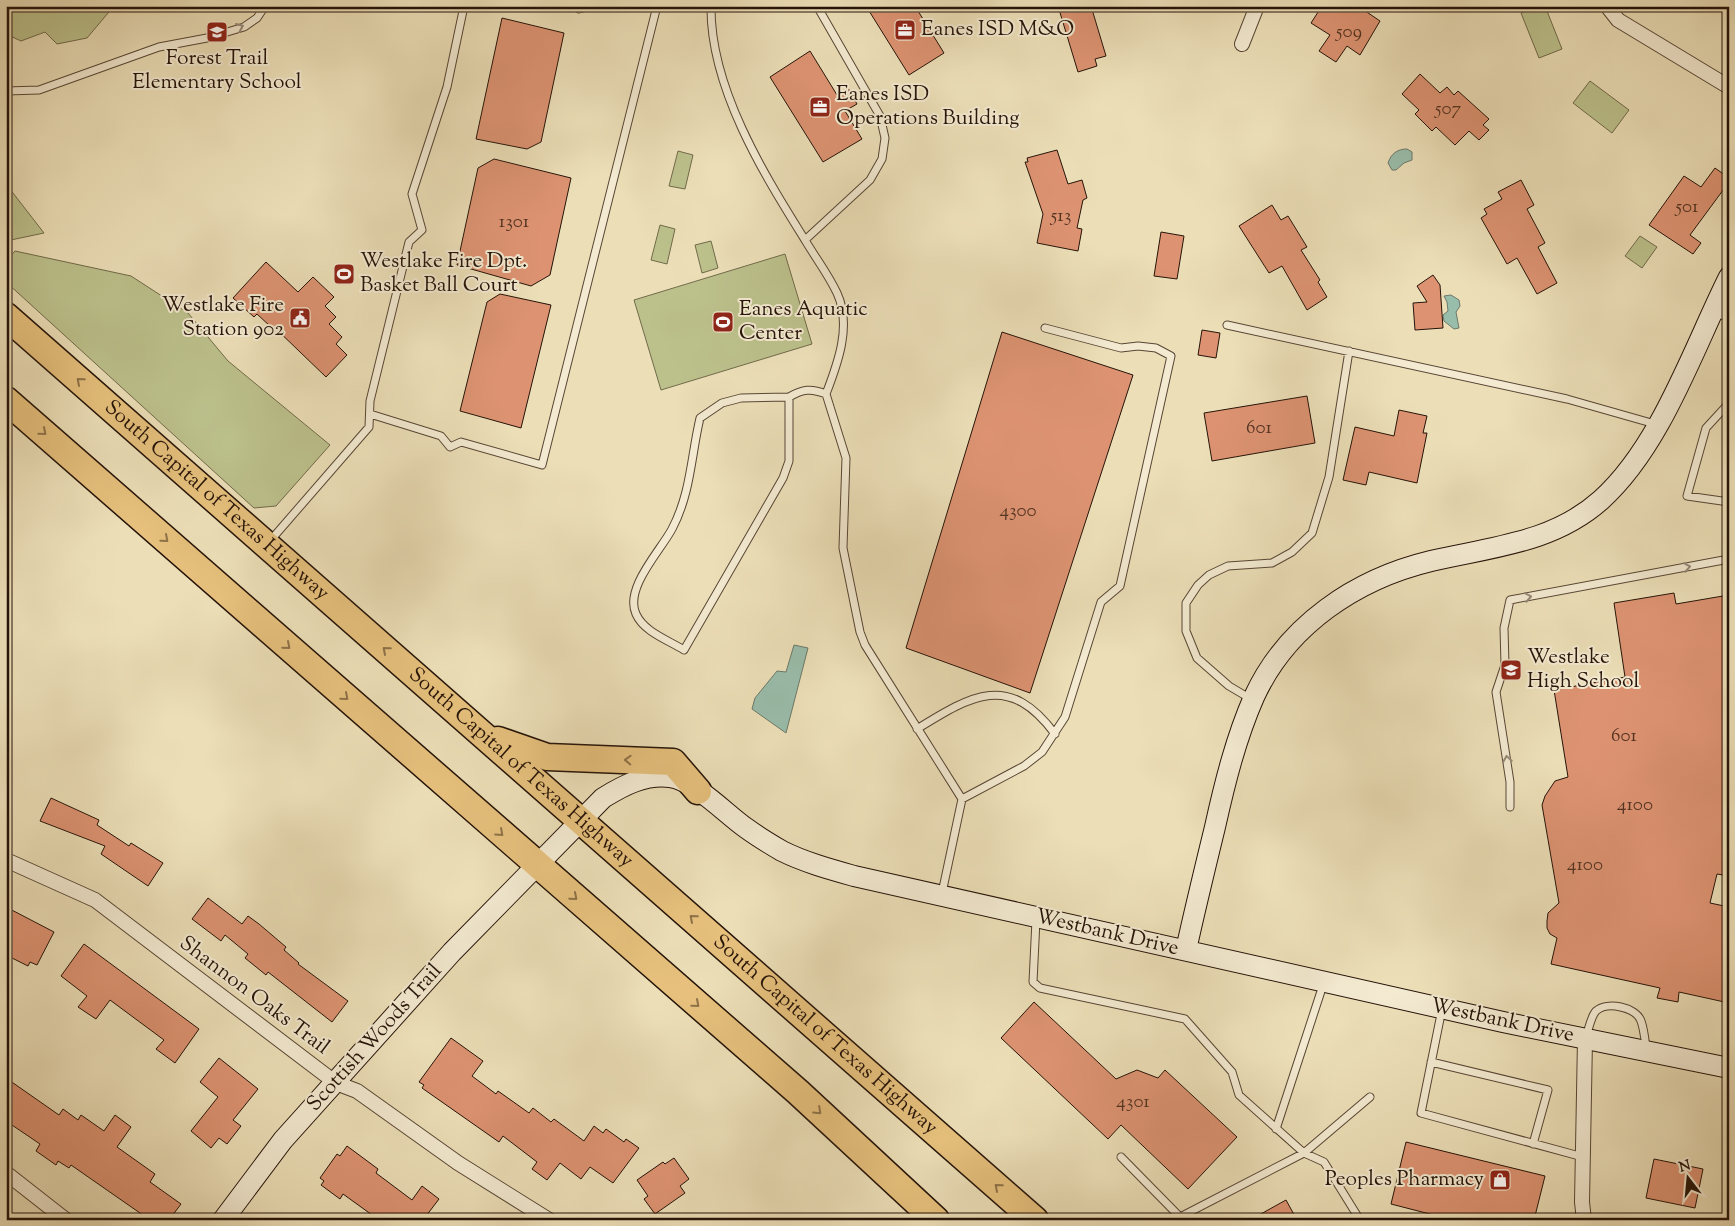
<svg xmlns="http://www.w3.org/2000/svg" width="1735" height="1226" font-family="'Sorts Mill Goudy',serif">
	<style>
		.green { fill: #bcc18c; stroke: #706a4a }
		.water { fill: #99bdab; stroke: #6b796a }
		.building { fill: #dd9372; stroke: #251308 }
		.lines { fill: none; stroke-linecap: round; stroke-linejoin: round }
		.lane-casing { stroke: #574634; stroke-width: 9 }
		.street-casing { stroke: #574634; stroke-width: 16 }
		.secondary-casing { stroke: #251308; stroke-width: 22 }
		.highway-casing { stroke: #251308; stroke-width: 29 }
		.lane { stroke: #f3ead1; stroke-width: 7 }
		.street { stroke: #f3ead1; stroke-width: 14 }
		.secondary { stroke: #f3ead1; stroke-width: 20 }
		.highway { stroke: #e6c07c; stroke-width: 26 }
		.oneway { stroke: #968977 }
		.oneway2 { stroke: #8f7248 }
		.labels { text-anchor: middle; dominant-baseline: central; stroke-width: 4; stroke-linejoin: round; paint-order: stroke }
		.number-label { font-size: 19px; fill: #533322 }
		.poi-label { font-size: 21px; fill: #251308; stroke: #f3ead1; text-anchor: start }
		.street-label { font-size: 21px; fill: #251308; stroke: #f3ead1 }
	</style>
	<rect width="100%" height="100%" fill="#ecdfb8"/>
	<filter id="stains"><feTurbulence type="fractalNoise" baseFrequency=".004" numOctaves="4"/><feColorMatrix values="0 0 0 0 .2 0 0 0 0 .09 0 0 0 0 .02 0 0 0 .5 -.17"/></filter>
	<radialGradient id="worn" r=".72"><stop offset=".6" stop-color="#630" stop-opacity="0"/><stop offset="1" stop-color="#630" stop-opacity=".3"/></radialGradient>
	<path class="green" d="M6,6H114L87,38L57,44L45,32L21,41L6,34Z
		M1538,6H1545L1562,49L1539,58L1521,13Z
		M1590,81L1629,110L1612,133L1573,103Z
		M678,151L693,155L685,189L669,186Z
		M6,184L44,233L6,241Z
		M660,225L675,229L667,264L651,260Z
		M1640,236L1657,247L1642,268L1625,256Z
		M711,241L718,268L702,273L695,245Z
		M15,251L131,276L188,313L228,361L330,445L276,506L254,508L6,282V261Z
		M785,254L812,344L661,390L634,300Z"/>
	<path class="water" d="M1407,149L1412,152V160L1404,163L1396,170H1392L1388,163C1391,154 1397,149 1407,149Z
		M1451,295L1459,300L1460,306L1456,312L1459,328L1454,329L1444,321L1443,315L1448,311L1447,302L1444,296Z
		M794,645L808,648L786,733L752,709L755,698L777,671L786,672Z"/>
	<path class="building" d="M866,6H915L944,53L909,75Z
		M1058,6H1091L1106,56L1095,59L1097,66L1078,72Z
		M1322,6H1358L1380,21L1360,55L1347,46L1336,62L1319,51L1330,35L1311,23Z
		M502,18L564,33L541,142L527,149L476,139Z
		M810,51L837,95L848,88L857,104L845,111L862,139L823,162L770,77Z
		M1420,74L1440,93L1447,87L1454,95L1458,91L1489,119L1483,125L1489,130L1479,140L1469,131L1455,145L1436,127L1432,131L1415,114L1419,110L1402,94Z
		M1057,150L1068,184L1082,180L1087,198L1083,200L1077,228L1082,229L1078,251L1037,243L1043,214L1025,162H1028L1027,158Z
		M494,159L571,178L550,275L531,286L457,265L478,168Z
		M1715,168L1729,178V182L1690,235L1701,243L1693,254L1649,225L1684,176L1701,187Z
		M1521,180L1534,205L1527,209L1545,243L1538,247L1557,283L1537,294L1517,258L1507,264L1481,218L1487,214L1484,209L1502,199L1498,192Z
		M1272,205L1281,220L1288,216L1307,247L1301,250L1320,280L1318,282L1327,297L1307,310L1282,266L1269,273L1239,226Z
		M1161,232L1184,236L1177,279L1154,276Z
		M266,262L298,292L313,277L334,297L325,306L336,317L329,324L342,337L336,344L347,355L326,377L273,326L271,327L257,314L254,317L233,298Z
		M1433,275L1440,285L1443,328L1415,330L1413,303L1427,302L1417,286Z
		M500,294L551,305L521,428L460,411L487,302Z
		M1202,330L1220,333L1216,358L1198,355Z
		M1002,332L1133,375L1030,693L906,648Z
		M1307,396L1315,443L1212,461L1204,413Z
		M1399,410L1427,416L1423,433H1427L1417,483L1369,472L1366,485L1343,480L1355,427L1394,436Z
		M1674,593L1676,604L1723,596L1724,601H1729V876L1717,874L1710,903L1729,907V1003L1679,992L1678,1002L1657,998L1660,988L1551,964L1557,938L1550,934L1547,928V921L1548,913L1559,903L1542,805L1545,796L1555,781L1568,777L1554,690L1625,677L1614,603Z
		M51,798L99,820L97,825L129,846L131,843L163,863L148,886L101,854L105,846L40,821Z
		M208,898L242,924L248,916L259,924L286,947L284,950L299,963L298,964L348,1001L332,1022L268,972L266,975L245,958L248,954L225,935L221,941L192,919Z
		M6,907L54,932L37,965L30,962L28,966L6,955Z
		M84,944L199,1029L175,1063L156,1049L164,1040L110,1000L96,1019L78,1007L87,996L61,976Z
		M1034,1002L1116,1079L1137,1070L1158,1078L1165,1070L1237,1137L1188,1189L1121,1125L1108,1139L1001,1038Z
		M451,1038L483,1061L472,1076L496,1094L498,1091L529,1113L533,1108L551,1122L554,1119L584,1141L594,1126L603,1133L606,1129L624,1142L626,1139L639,1148L613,1183L590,1167L581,1179L560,1163L547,1180L532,1169L537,1162L503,1136L499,1142L422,1088L424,1085L419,1082Z
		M219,1058L258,1089L233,1120L241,1126L227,1144L219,1138L211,1148L191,1131L218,1097L200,1082Z
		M6,1078L59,1115L63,1109L78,1120L81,1115L104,1131L115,1115L131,1127L117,1147L155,1174L150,1182L181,1204L169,1220H150L71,1165L69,1168L58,1161L56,1165L36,1151L40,1144L6,1121Z
		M1406,1142L1545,1176L1534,1220H1453L1391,1204Z
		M347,1146L378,1169L376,1173L412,1200L422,1186L439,1199L423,1220H379L343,1194L340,1199L321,1185L324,1181L320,1178L337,1154L340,1156Z
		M674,1158L689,1179L680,1186L685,1193L655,1214L644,1199L648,1196L637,1180L663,1162L665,1164Z
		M1654,1159L1703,1169L1695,1208L1646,1198Z
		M1286,1200L1297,1220H1250Z"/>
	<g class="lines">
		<g class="lane-casing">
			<path id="lane" d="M576,6L579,9L591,6
				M711,6C710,87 763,173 805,240
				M817,6L880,116L885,138L882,159L870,180L805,240C815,257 828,274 837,293C852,325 838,363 826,394
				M6,91L39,90L159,47L207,38L244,27L257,18L265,6
				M1714,313L1729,317
				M1227,325L1567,399L1655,424
				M789,397L741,398L722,403L700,418C691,456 691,493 672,529C661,550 624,588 636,614C644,632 668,640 684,650L783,478L789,461V397C803,389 811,388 826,394L846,458L843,548L860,632L865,645L962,799
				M1729,403L1706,428L1687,496L1729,502
				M370,414L441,436L450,447L461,442L542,465L657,6
				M270,541L369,427L370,401L409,242L422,230L412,194L447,87L464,6
				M1251,699L1229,686L1197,658L1186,631V603L1198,585L1209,575L1228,566L1272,563L1292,552L1312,533L1329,477L1349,351
				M917,729C972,695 1009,672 1055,734
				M1510,807V782L1496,692L1505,665L1504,628L1510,600L1729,559
				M942,893L962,799L1024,766L1042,752L1065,717L1101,602L1120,586L1171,356L1156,348L1138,346L1121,348L1045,328
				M1036,920L1033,982L1040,988L1185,1019L1232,1072L1239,1095L1304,1153L1324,1162L1360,1220
				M1442,1009L1421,1113L1583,1157
				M1586,1036C1589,1029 1591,1016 1596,1011C1607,1001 1636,1007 1641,1021C1644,1029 1645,1040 1646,1048
				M1431,1062L1548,1090L1533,1144
				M1276,1129L1324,982
				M1121,1157L1180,1217L1304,1153L1370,1097"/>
		</g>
		<g class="street-casing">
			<path id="street" d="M1607,6L1618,20L1729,87
				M1242,44L1257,6
				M6,860L95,900L336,1083L357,1091L458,1163L549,1220
				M6,1173L66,1220
				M1584,1220L1582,1202L1585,1039"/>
		</g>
		<g class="secondary-casing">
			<path id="secondary" d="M1186,950C1195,909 1205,868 1215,827C1225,782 1236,738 1254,697C1287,625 1356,579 1431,561C1491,547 1553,543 1601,500C1661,446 1693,349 1729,277
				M223,1220L283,1140L452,952L603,798C624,785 645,774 670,777C694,780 726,814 746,828C757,836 770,844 782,851C804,862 829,869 854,876L1503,1022L1729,1068"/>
		</g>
		<g class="highway-casing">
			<g id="highway">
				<path id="s1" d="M6,316L1035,1220"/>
				<path d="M6,400L798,1092L936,1220"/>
				<path d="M498,740L547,757L673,762L698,791"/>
			</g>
		</g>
		<use href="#lane" class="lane"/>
		<use href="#street" class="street"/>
		<use href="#secondary" class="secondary"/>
		<use href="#highway" class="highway"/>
	</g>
	<defs><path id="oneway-chevron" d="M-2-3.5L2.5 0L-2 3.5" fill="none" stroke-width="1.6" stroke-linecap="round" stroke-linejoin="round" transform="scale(1.25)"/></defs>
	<g class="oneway">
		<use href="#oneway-chevron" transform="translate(240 27) rotate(-23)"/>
		<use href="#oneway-chevron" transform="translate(1687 567) rotate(-11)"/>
		<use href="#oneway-chevron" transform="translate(1528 597) rotate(-10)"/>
		<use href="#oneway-chevron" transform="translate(1507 759) rotate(-99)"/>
	</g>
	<g class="oneway2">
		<use href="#oneway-chevron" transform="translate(80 381) rotate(-139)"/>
		<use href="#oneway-chevron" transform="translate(43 432) rotate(41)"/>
		<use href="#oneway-chevron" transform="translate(165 539) rotate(41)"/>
		<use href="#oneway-chevron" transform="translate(287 646) rotate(41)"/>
		<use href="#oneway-chevron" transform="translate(386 650) rotate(-139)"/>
		<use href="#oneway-chevron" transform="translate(345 697) rotate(41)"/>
		<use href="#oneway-chevron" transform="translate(628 760) rotate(-178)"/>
		<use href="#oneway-chevron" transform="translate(500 833) rotate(42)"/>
		<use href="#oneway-chevron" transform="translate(574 897) rotate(41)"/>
		<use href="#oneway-chevron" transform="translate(693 918) rotate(-139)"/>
		<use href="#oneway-chevron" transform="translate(696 1004) rotate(41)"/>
		<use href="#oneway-chevron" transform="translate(818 1111) rotate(43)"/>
		<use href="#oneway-chevron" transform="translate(998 1187) rotate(-139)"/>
	</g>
	<defs>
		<g id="office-square" transform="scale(1.125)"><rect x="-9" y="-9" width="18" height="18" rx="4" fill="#8f2418" stroke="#f3ead1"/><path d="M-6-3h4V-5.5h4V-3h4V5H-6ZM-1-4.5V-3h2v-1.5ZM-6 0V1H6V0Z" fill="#fff"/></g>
		<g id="school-square" transform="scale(1.125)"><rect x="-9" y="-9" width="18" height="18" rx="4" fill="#8f2418" stroke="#f3ead1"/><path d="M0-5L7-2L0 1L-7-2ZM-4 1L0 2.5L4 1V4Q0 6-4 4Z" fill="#fff"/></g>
		<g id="stadium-square" transform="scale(1.125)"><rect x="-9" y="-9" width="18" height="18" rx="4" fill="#8f2418" stroke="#f3ead1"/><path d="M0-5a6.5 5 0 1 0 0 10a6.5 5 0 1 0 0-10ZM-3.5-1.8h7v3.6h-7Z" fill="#fff"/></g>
		<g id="civic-square" transform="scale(1.125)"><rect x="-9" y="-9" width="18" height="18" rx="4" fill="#8f2418" stroke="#f3ead1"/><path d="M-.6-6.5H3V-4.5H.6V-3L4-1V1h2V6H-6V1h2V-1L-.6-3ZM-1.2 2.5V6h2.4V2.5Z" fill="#fff"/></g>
		<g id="shop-square" transform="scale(1.125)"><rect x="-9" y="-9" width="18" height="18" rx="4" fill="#8f2418" stroke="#f3ead1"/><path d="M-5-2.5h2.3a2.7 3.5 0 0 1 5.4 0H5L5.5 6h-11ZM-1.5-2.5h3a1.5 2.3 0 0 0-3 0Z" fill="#fff"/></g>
	</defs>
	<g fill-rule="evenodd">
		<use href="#office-square" x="905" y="30"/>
		<use href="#school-square" x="217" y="32"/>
		<use href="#office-square" x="820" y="107"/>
		<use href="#stadium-square" x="344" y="274"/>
		<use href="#civic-square" x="300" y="318"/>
		<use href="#stadium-square" x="723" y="322"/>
		<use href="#school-square" x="1511" y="670"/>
		<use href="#shop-square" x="1500" y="1180"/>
	</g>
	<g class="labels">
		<g class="number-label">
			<text x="1349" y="32">509</text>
			<text x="1448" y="109">507</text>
			<text x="1687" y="207">501</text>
			<text x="1061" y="216">513</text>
			<text x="514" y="222">1301</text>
			<text x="1259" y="428">601</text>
			<text x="1018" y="511">4300</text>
			<text x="1624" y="736">601</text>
			<text x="1635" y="805">4100</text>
			<text x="1585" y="865">4100</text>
			<text x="1133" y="1102">4301</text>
		</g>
		<g class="poi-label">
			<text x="921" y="30">Eanes ISD M&amp;O</text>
			<text x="217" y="59" text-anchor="middle">Forest Trail<tspan x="217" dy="24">Elementary School</tspan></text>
			<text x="836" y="95">Eanes ISD<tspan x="836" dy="24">Operations Building</tspan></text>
			<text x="360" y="262">Westlake Fire Dpt.<tspan x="360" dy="24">Basket Ball Court</tspan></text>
			<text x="284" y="306" text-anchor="end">Westlake Fire<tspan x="284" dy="24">Station 902</tspan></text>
			<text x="739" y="310">Eanes Aquatic<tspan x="739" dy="24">Center</tspan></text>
			<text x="1527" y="658">Westlake<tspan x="1527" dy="24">High School</tspan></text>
			<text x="1484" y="1180" text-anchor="end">Peoples Pharmacy</text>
		</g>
		<g class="street-label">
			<text stroke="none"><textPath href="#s1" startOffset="280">South Capital of Texas Highway</textPath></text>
			<text stroke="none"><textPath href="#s1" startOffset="685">South Capital of Texas Highway</textPath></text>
			<text transform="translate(1107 933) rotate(13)">Westbank Drive</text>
			<text transform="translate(254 996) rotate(37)">Shannon Oaks Trail</text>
			<text transform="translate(1502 1021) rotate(12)">Westbank Drive</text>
			<text stroke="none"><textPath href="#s1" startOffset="1090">South Capital of Texas Highway</textPath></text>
			<text transform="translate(375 1038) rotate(-48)">Scottish Woods Trail</text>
		</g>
	</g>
	<rect width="1735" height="1226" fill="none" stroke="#ecdfb8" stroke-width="25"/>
	<rect x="8" y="8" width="1720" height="1211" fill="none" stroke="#251308" stroke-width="2.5"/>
	<rect x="12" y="12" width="1710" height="1201" fill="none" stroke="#251308"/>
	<g transform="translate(1688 1178) rotate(344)" stroke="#f3ead1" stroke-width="4" paint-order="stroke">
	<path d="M0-4L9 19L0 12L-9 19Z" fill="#251308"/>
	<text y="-8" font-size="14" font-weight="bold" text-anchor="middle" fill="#251308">N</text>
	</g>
	<rect width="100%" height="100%" filter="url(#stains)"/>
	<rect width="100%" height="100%" fill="url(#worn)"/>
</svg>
